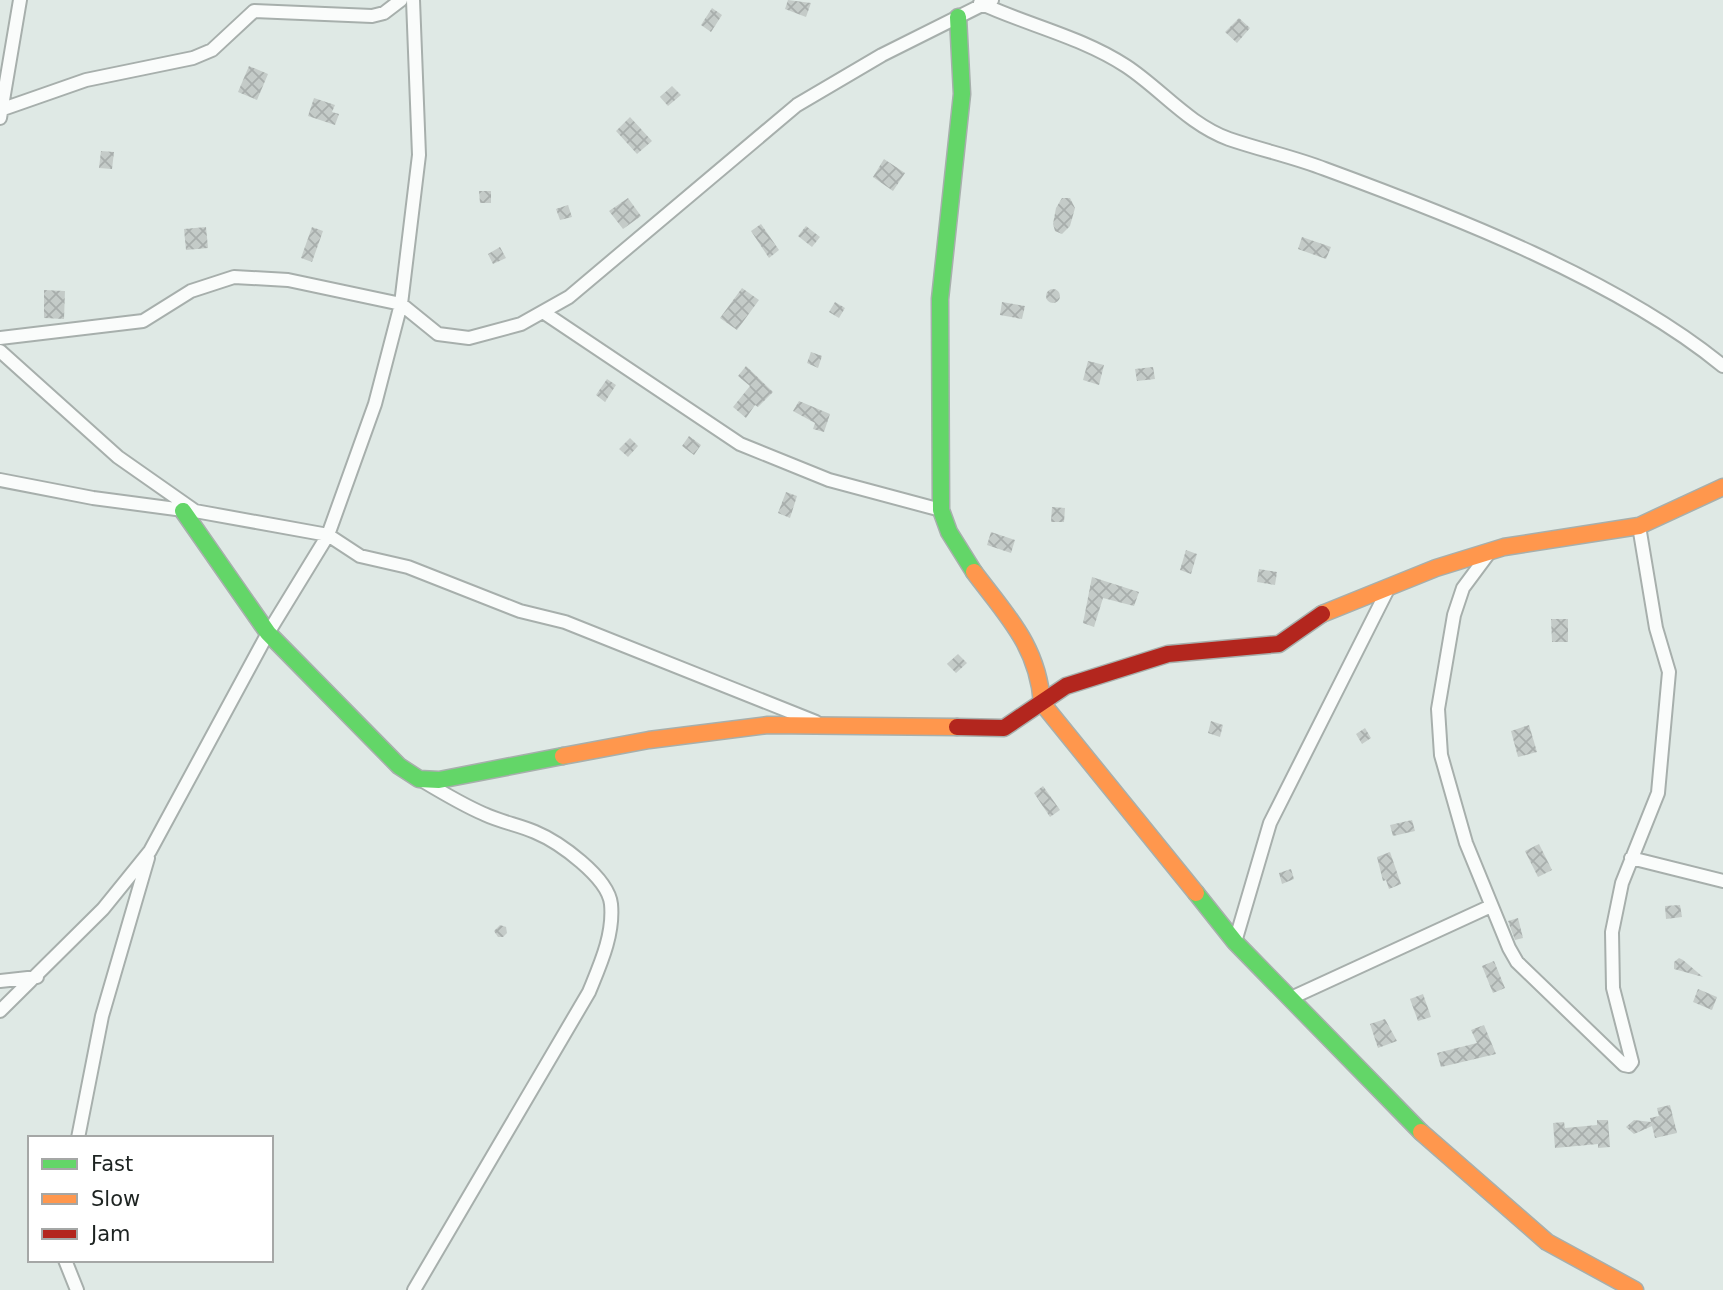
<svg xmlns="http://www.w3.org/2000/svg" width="1723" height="1290" font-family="'DejaVu Sans',sans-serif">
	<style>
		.building { fill: url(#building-cross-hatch) }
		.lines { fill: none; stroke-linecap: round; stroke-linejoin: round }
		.street-casing { stroke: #a7afac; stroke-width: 16 }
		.fast-casing { stroke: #a7afac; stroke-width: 19 }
		.slow-casing { stroke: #a7afac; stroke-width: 19 }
		.jam-casing { stroke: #a7afac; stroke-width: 19 }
		.street { stroke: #fafcfb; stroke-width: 12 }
		.fast { stroke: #63d668; stroke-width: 16 }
		.slow { stroke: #ff974d; stroke-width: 16 }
		.jam { stroke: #b3261e; stroke-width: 16 }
	</style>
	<defs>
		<pattern id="building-cross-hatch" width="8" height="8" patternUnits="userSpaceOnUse" patternTransform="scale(1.75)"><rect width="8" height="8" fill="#c4cbc8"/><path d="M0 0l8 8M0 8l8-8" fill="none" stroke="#a8aeac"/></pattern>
	</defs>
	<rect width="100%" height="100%" fill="#dfe9e5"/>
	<path class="building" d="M788,0L811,3L806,17L785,9Z
		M712,8L722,15L711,32L701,25Z
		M1239,18L1250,28L1237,43L1225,32Z
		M249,66L268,74L257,100L238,92Z
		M672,86L681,95L668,106L660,97Z
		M314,98L335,105L332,112L339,114L335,125L308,116Z
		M630,117L652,141L637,154L616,131Z
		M101,151L114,152L112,169L99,168Z
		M884,159L905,173L893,191L873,177Z
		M479,191H491V203H480Z
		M628,198L641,216L623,229L609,211Z
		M1062,198H1070L1075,208L1070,226L1062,234L1055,231L1053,224L1056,208Z
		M568,205L572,217L560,220L556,209Z
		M761,224L779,250L769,258L751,231Z
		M806,226L820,237L812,247L798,236Z
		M206,227L208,248L186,250L184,229Z
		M312,227L323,231L312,262L301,258Z
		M1302,237L1331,247L1326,259L1298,249Z
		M500,247L506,258L493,264L488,254Z
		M742,288L759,300L737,330L720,318Z
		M1046 296a7 7 0 1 1 14 0a7 7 0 1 1-14 0Z
		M44,290L65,291L64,319L44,318Z
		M835,302L845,308L839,318L829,312Z
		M1002,302L1025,306L1022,319L1000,315Z
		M811,352L822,356L818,368L807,363Z
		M1088,361L1104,365L1099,385L1083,380Z
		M746,366L773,392L758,407L755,405L746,418L733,407L750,386L738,376Z
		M1153,367L1155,379L1137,381L1135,369Z
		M607,379L616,385L605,402L596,395Z
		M799,401L830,414L824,432L813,429L815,423L793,411Z
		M689,436L701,445L694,455L682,446Z
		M630,438L638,446L628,457L619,449Z
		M786,492L797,496L790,518L778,513Z
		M1052,507L1065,508L1064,522H1051Z
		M991,532L1015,540L1011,553L987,545Z
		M1186,550L1197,554L1191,574L1180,570Z
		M1259,569L1277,572L1275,585L1257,582Z
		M1092,577L1139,592L1134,606L1103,598L1094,627L1083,623Z
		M1551,619H1568V642H1552Z
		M958,654L967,663L956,673L947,664Z
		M1211,721L1223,725L1220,737L1208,733Z
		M1529,725L1537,752L1518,757L1511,731Z
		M1365,728L1371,738L1362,744L1356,734Z
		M1043,786L1060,810L1050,817L1034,793Z
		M1412,820L1415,831L1393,836L1390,825Z
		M1539,844L1552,870L1538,877L1525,851Z
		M1390,852L1401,884L1389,889L1386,880L1383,881L1377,857Z
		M1291,869L1294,879L1282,884L1279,873Z
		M1680,905L1682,917L1666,919L1665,906Z
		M1518,918L1523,938L1515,940L1508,921Z
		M500,925L506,927L507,933L503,937H498L494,931Z
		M1679,958L1683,960L1703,977L1674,969V962Z
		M1494,961L1505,988L1493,993L1482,966Z
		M1698,989L1717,997L1712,1010L1693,1002Z
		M1423,994L1431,1017L1418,1021L1410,999Z
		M1385,1019L1397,1041L1378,1048L1370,1024Z
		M1484,1025L1496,1054L1441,1067L1437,1053L1477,1043L1471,1030Z
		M1670,1105L1677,1133L1655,1138L1652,1126L1634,1134L1626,1127L1634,1120L1651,1122L1650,1118L1659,1116L1657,1108Z
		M1597,1120H1608L1610,1147L1598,1148V1144L1555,1148L1553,1123L1564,1122L1565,1128L1597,1125Z"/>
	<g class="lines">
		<g class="street-casing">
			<path id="street" d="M980,3C1027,25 1082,37 1126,66C1161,89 1188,124 1229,139C1261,150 1294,157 1325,169C1453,216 1618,280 1723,366
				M3,109L86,80L193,58L212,50L254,11L372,16L384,13L401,0
				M0,118L20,0
				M543,312L740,444L829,480L941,510
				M0,338L143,321L191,291L234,277L288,280L401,304L438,334L469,338L521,324L569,297L797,105L882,55L992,0
				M0,351L118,457L195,511L328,535L360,556L408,567L520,611L565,622L816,722
				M0,480L93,498L191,511
				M1489,553L1463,588L1454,615L1438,709L1441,755L1466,843L1509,948L1517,962L1624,1065L1629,1066L1632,1062L1613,988L1612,932L1622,883L1658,793L1669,672L1656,628L1639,526
				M1631,858L1723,881
				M1235,942L1270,823L1388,589
				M0,981L37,977
				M1291,998L1491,906
				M0,1011L103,909L150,851L268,633L328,535L375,404L401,304L419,155L413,0
				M78,1138L102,1016L148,858
				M65,1260L77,1290
				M414,1290L589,992C600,965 614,935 611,904C608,877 559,842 535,832C519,825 501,822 484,814C463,805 443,793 423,781"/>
		</g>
		<g class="fast-casing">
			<path id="fast" d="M958,17L962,94L940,299L941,510L949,532L974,572
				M183,511L268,633L399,766L419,779L439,780L563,756
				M1196,893L1235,942L1421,1132"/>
		</g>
		<g class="slow-casing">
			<path id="slow" d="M974,572C1007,616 1038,646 1042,703L1196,893
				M1322,614L1436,568L1504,547L1639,526L1723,487
				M563,756L649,740L768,725L957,727
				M1421,1132L1547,1242L1635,1290"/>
		</g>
		<g class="jam-casing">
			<path id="jam" d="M957,727L1004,728L1066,686L1168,654L1279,644L1322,614"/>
		</g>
		<use href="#street" class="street"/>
		<use href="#fast" class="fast"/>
		<use href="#slow" class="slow"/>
		<use href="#jam" class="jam"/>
	</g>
	<rect x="28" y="1136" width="245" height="126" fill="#ffffff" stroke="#a5a7a6" stroke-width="2"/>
	<rect x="42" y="1159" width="35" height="10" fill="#63d668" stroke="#a5a7a6" stroke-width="2"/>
	<text x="91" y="1171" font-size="21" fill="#1d2321">Fast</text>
	<rect x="42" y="1194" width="35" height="10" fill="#ff974d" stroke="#a5a7a6" stroke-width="2"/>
	<text x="91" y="1206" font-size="21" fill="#1d2321">Slow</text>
	<rect x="42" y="1229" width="35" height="10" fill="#b3261e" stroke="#a5a7a6" stroke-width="2"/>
	<text x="91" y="1241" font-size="21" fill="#1d2321">Jam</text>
</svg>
